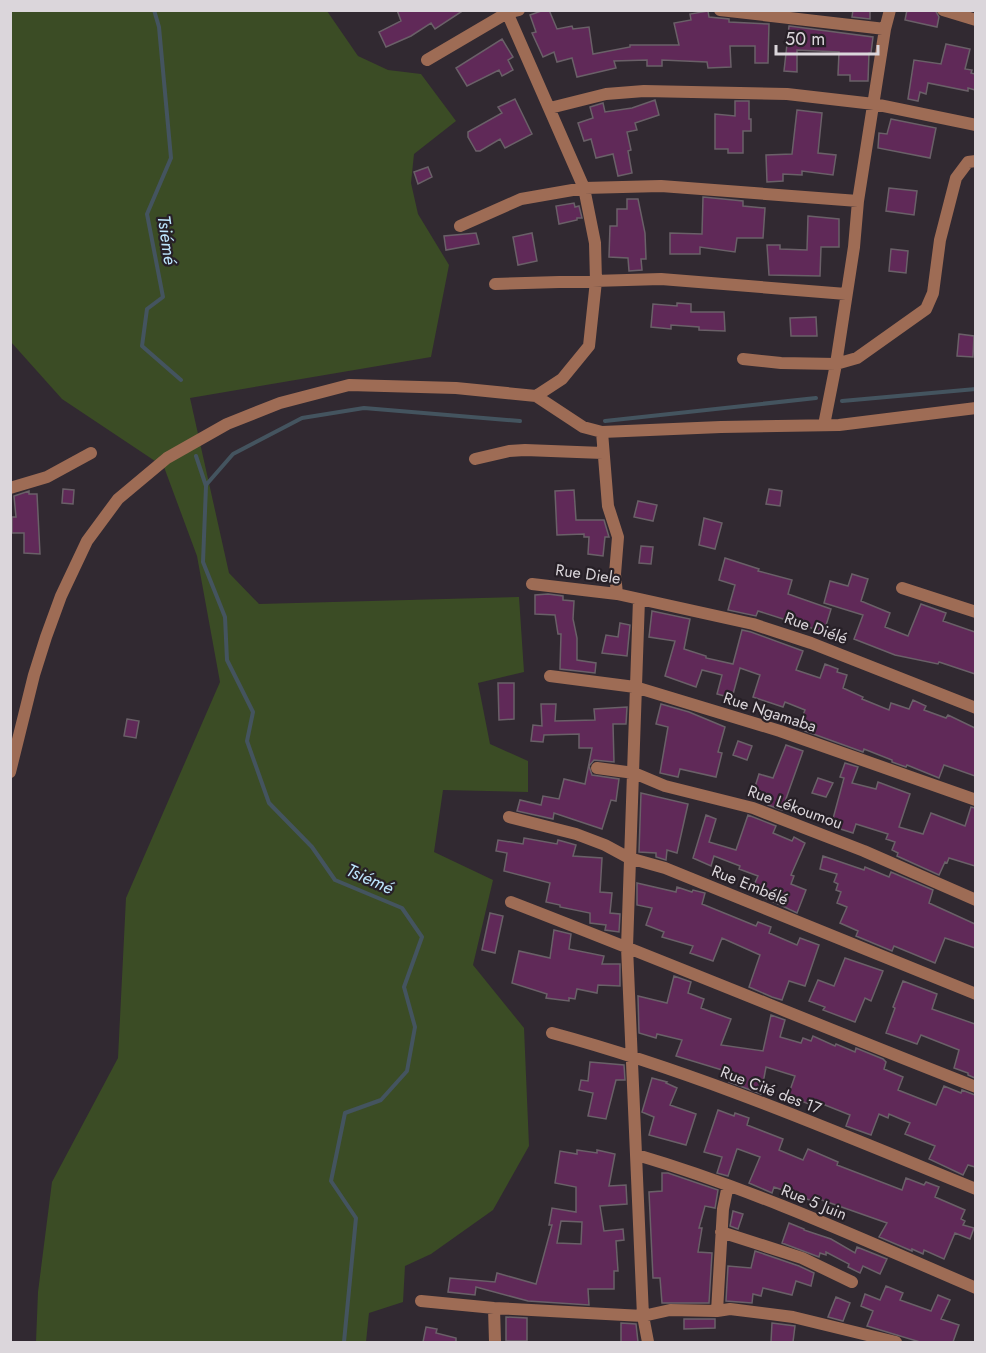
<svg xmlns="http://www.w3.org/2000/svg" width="986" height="1353" font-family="Jost,sans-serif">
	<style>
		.green { fill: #3b4c25 }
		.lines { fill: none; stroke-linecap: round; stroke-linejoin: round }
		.stream { stroke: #44545f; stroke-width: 4 }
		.building { fill: #602958; stroke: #6a6068; stroke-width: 1.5; fill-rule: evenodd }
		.street { stroke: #9e6c55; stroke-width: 12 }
		.labels { text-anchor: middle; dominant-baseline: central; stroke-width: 4.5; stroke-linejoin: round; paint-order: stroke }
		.street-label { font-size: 16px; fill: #dbd6db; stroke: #272027 }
		.water-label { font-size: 18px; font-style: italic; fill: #bde5fd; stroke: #272027 }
	</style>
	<rect width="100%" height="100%" fill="#312931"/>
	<path class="green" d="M11,11H327L358,56L388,70L421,74L456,121L414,154L411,183L418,214L449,265L431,357L190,398L229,573L259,604L519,597L524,672L478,683L490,744L528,761V792L443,790L434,852L493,880L473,965L524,1028L529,1146L493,1210L431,1254L405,1266L403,1302L369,1313L366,1342H36L38,1292L52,1182L118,1058L126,898L220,682L197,556L164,467L62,399L11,342Z"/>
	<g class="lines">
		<path class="stream" d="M154,10L159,27L171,158L147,214L163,297L147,309L142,346L181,380
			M842,401L976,389
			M605,421L816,398
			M196,456L206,486L203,562L225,617L227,660L253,712L247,741L269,803L312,847L335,880L402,908L422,937L404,987L415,1027L407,1071L381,1100L345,1113L331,1181L356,1218L344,1342
			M206,485L233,454L302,418L364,408L520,421"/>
	</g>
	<path class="building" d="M397,10H464L435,29L431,23L411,36L386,47L379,32L401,21Z
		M544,10H549L557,29L572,26L573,29L589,27L593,54L630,47V45H679L674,23L691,20L690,14L708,11L709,17L729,19V22L769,24L768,63H755V46H730L731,67L708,68L707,62L662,60V66H647V60L614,61L616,68L577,77L572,58L557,62L554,52L543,57L532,33L536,32L530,15Z
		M853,10H870V19L852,17Z
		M907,10H935L939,17L937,27L905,20Z
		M789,26L873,37L871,53H869L868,81H850V75H838L839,52L797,50V72L784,71Z
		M502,39L513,57L508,60L513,70L502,76L499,70L467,86L456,68Z
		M946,44L970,49L965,69L972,70L971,73L975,74V90L968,88V91L928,83L926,94L920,92L918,101L908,99L914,60L941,64Z
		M515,99L532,134L505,148L500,139L480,151H476L468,137V132L502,113L498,107Z
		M655,100L659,115L635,123L637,130L627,132L631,150L628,151L632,173L618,176L613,154L596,158L591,139L584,141L578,123L593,118L590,107L603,103L605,112L632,108Z
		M735,101H749V119H751V131H743V153H728V149H715V114L735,116Z
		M797,110L822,113L818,153L836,155L833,175L802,171V175L783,174V181L767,182L766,155L792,154Z
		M891,119L936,128L930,158L878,148L879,133L887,134Z
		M428,167L432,177L418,184L414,172Z
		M889,188L917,191L914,215L886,211Z
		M703,197L743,201V206L765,208L763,238H737L735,252L700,247V254H670V233L702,234Z
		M627,199H638L645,233L646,259H641L642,270L629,271L628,258L609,257L610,226H617V209H627Z
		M574,203L575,207L579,206L582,218H577V220L559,224L556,206Z
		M808,216L839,219V247H821L820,276L769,275L767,245H780V249L807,250Z
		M476,233L479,244L446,250L444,236Z
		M532,233L537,261L518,265L513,237Z
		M891,249L908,251L906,273L889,271Z
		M677,303L691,304V312H724L725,331L699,330V327L671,325V329L651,327L653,304L677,306Z
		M816,317L817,336H791L790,318Z
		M959,334L974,336L973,357L957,356Z
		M63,489L74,490L73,504L62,503Z
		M769,489L782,491L780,506L766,504Z
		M574,490L576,520H604L609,537H605L603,556L588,554L589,537H584V534L557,535L555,491Z
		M29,491V494H37L40,554L24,553V533H12V517H16L14,496Z
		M638,501L657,505L653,521L634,517Z
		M704,518L722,523L715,549L699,545Z
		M641,546L653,547L651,564L639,563Z
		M725,558L759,569L758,571L792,580L788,594L831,609L824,632L758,611L756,616L728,610L735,585L719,580Z
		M852,574L868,579L861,601L890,613L885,627L908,636L921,604L946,613L943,621L975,632V674L939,662L938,664L895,655L854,639L863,615L824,603L830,581L848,586Z
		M548,594L563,596V600L574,601L573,619L577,638V660L596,663L595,673L560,669L561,634H558L555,615L535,614V595Z
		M652,611L690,619L684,649L706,656V658L733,664L742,630L751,632L803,651L796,670L820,678L825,664L838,669L837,672L847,675L843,688L863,697L862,699L889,710L891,703L909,709L913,700L926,706L924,710L946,718L948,715L975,728V776L944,765L939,778L907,765L906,767L892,762V760L864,749L863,752L805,731L806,728L799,726L805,710L785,702L783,707L753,697L760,675L740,668L732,698L717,694L722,675L702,670L696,687L665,676L675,641L649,637Z
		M620,623L630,625L627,656L602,653L606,635L618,637Z
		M498,683H514V719L499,720Z
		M541,704H556L555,721L595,720L594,709L627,707L626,724H613L614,762L594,760L589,766L592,775L619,779L616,801L611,800L602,829L554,813L553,819L517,811L520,800L541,805L543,796L559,799L564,779L585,784L592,748H579V734L544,735L543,742L531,741L533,725L542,726Z
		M661,704L689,712L725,727L718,752L722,753L716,777L680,769L678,777L660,773L668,727L656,724Z
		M127,719L139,721L136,738L124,736Z
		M738,741L752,746L747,760L733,755Z
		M786,745L803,751L782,810L768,805L771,796L754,790L759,774L773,778Z
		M845,763L858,767L852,783L876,789L878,782L910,794L899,827L923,834L931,813L965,826L971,807L975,808V866L949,858L947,863L945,862L939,875L897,856L898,853L892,850L895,842L886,839L888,834L856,824L853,833L831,826L844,778L840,777Z
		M818,778L833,783L826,797L812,793Z
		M641,793L688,804L677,853L667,850L666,860L656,857V853L639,852Z
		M706,815L716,819L709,842L736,850L748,815L776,826L773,833L792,841L794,837L805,843L791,875L794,876L791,884L806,890L797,913L759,895L760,890L753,887L758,876L739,869L740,866L714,856L711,866L693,858Z
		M524,838L557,844L558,840L576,845L573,856L602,858L600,892L612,893L610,913L620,914L619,932L605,930L606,925L590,923V913L560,907V905L546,902L550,883L504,871L507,853L496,851L498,840L523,844Z
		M823,856L864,870L865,867L889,877L891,872L933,890L929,903L975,924V948L945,938L935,963L894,946L892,951L856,936L858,931L840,923L847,907L837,903L841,892L836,890L838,884L834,882L837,874L820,869Z
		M637,883L676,892L677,887L692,892L693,890L705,893L702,904L756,926L758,922L771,927L769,933L797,945L800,938L819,945L805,986L789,981L782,1000L772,997L749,987L760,955L722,938L713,961L690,953L693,946L662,937L664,932L646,925L652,908L637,905Z
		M490,913L503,916L495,953L482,950Z
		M554,930L571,934L569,949L604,956L602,964H620V986L598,985L597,993L577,989L575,999L569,998V1001L546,998L547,994L512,983L519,951L550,958Z
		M845,958L883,971L871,1001L865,998L855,1022L823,1010L825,1007L809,1001L818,980L834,986Z
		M674,976L691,982L688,993L704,999L701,1008L731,1019L721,1045L763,1051L771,1015L785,1020L780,1037L801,1043L803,1038L811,1041L813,1036L835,1046L836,1044L855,1052L856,1048L883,1059L886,1062L884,1069L903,1077L898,1090L936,1105L944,1086L961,1093L962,1090L975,1095V1167L968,1165L963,1175L929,1159L935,1146L905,1134L910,1123L889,1114L888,1118L879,1114L871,1135L846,1126L850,1115L810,1099L809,1104L788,1096L795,1076L766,1067L761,1094L729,1082L732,1073L676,1056L682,1040L657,1034L656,1038L639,1033L638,996L667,1003Z
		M903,981L937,994L932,1009L975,1024V1078L968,1075V1073L954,1068L959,1050L921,1035L917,1044L886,1033L895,1008L893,1007Z
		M590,1062L624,1065L625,1080H616L606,1119L588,1116L593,1093L579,1090L581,1080L588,1081Z
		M652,1078L667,1082L666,1083L677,1088L670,1105L696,1114L686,1145L649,1135L654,1117L642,1112Z
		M718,1110L734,1116L735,1113L749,1118L747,1125L783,1139L779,1150L803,1160L808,1149L838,1162L837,1165L902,1190L906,1178L924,1185L926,1182L939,1187L935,1197L965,1210L961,1219L965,1221L963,1225L974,1228L970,1239L955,1233L944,1259L924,1250L923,1254L912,1249V1251L879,1237L887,1223L816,1198L815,1202L774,1187L772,1193L749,1183L760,1157L738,1149H737L728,1176L717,1173L722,1157L704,1152Z
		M577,1150L597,1153V1150L615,1154L609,1186L626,1185L627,1204L600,1206L604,1231L623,1229L624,1240L616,1241L618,1271H614V1289H588L589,1305L528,1301L476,1287L475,1295L448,1292L450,1278L495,1282L497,1273L536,1284L552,1225H549L552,1208L576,1212V1187L555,1183L560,1151L577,1154ZM561,1221L582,1222L581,1244L557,1243Z
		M662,1173H668L718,1190L715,1208L705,1206L699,1228H702L698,1252L712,1253L709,1303H662L660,1278H653L649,1192L662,1191Z
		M733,1211L743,1214L738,1229L730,1226Z
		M789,1223L804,1229V1230L831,1239L855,1253L857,1247L887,1259L880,1274L863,1266L860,1273L848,1267L849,1264L826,1252V1255L820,1253L819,1257L782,1243Z
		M755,1251L799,1266L814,1273L811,1286L796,1281L792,1295L763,1288L761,1296L753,1294L752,1303L726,1301L728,1266L751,1268Z
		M886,1286L903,1293L900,1300L931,1311L938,1295L950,1300L941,1319L959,1325L953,1342H920L867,1326L873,1311L861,1306L865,1294L880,1300Z
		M836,1297L850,1303L843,1321L828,1317Z
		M506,1317L527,1318V1341H506Z
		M684,1319H715V1328L684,1329Z
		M621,1323L636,1324L638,1342H621Z
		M772,1323L795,1326L793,1342H771Z
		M426,1327L437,1329L436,1333L456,1338V1342H423Z"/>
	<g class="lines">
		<path class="street" d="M720,10L885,29
			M943,10L976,20
			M427,60L507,13L519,10
			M550,108L606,94L644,91L787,94L874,104L976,125
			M460,226L521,199L584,188L661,186L858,201
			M495,284L661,279L846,294
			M743,359L781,363L836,364L857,358L926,309L933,293L940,240L956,178L968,162L976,161
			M536,396L583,427L602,432L721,427L839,425L976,408
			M824,425L836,364L854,247L858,201L885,29L890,10
			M602,432L608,506L618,537L615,574L617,594
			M475,459L509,451L525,450L603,453
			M10,488L47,477L91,453
			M532,584L617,594L753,624L811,643L976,708
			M902,588L976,612
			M639,599L627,947L643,1316L648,1342
			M550,676L635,687L780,731L976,800
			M597,768L634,773L665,786L753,808L864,851L976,900
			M10,772L34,675L46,637L61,596L87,541L118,499L167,458L227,424L280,403L349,385L456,388L536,396L562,379L589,346L596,281L595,243L584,188L506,10
			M509,817L576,834L605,845L629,858L665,868L976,994
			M511,902C667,962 820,1026 976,1087
			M552,1033C697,1072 836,1132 976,1189
			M637,1155C753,1189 864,1240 976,1288
			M721,1232L802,1258L852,1282
			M421,1301L494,1308L643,1316L670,1310L717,1311L730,1309L793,1317L896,1342
			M494,1308L495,1342
			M717,1311L723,1209L728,1185"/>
	</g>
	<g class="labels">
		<g class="street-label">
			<text transform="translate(588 574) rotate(8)">Rue Diele</text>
			<text transform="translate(816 628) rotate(20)">Rue Diélé</text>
			<text transform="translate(770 712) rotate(18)">Rue Ngamaba</text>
			<text transform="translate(795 807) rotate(20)">Rue Lékoumou</text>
			<text transform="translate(750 885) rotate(22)">Rue Embélé</text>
			<text transform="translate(771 1090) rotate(21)">Rue Cité des 17</text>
			<text transform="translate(814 1202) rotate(22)">Rue 5 Juin</text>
		</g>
		<g class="water-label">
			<text transform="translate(167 240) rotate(82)">Tsiémé</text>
			<text transform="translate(370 879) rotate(24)">Tsiémé</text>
		</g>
	</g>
	<rect width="986" height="1353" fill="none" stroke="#dbd6db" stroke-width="24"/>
	<path d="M776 45v9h102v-9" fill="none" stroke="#dbd6db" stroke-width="3"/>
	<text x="785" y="45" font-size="18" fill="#dbd6db" stroke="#272027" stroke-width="4.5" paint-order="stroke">50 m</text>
</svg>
